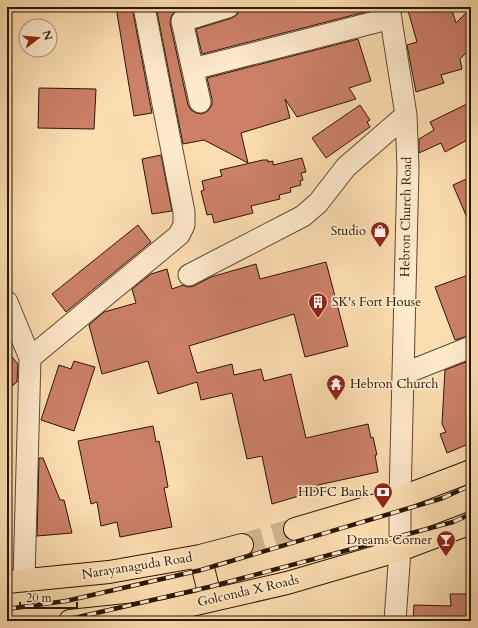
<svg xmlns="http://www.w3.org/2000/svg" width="478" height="628" font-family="Cardo,serif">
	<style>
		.building { fill: #cc8068; stroke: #2b1608 }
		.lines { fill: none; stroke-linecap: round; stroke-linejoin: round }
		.major-tunnel { stroke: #d2b58e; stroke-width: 22; stroke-dasharray: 22 11; stroke-linecap: butt }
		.minor-casing { stroke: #5f4832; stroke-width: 23 }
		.major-casing { stroke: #2b1608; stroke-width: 24 }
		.minor { stroke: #fde9cb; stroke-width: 21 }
		.major { stroke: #fcddaf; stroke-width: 22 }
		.rail-casing { stroke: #2b1608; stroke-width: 4.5 }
		.rail { stroke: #fde9cb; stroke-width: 3; stroke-dasharray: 9; stroke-linecap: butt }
		.labels { text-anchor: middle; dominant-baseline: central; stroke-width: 3.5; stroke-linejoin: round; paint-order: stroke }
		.street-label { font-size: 13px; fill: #2b1608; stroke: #fde9cb }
		.poi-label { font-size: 13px; fill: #2b1608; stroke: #fde9cb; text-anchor: end }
	</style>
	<rect width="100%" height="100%" fill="#fcddaf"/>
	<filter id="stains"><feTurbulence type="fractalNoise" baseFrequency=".005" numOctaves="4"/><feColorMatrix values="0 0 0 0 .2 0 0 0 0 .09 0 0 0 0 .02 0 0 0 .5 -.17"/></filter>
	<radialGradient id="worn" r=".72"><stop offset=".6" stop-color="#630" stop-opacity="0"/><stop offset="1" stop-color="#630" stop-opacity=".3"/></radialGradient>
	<path class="building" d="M116,7H132L152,113L134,116Z
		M156,7H187L174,12L171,17L170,23L188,105L191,110L196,113L202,114L208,111L212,105V99L207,78L358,39L371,81L349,88L356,99L297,117L285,99L290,118L241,133L248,163L204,140L183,144Z
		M240,7H363L365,12L202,54L196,29L232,18L237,15Z
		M407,7H451L456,23L471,8V48L460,59L462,69L441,75L444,83L416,92L407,45L417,42Z
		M39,88L96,89L94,129L38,128Z
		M471,102V138L445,152L441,143L419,153V139L434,130L430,122Z
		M360,105L370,120L367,122L370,127L326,158L312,138Z
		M161,155L172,211L152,214L142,159Z
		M302,158L306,172L301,173L303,180L300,181L301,185L290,188L291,192L279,195L280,199L251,206L253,213L214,223L212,214L207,215L201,191L204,190L202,181L222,176L220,170L263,160H268V162L273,161V165Z
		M471,177V227L453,185Z
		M138,225L151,242L66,312L52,294Z
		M326,262L348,346L305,357L294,314L189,346L197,373L232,364L234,375L261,369L264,381L291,374L306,438L368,424L371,438L373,437L377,455H375L378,472L318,485L319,490L272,504L262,456L247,459L232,393L201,400L197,382L158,394L148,361L102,374L89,325L104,312L136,303L132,289L151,274L167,269L172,289L183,285L188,287L194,286L211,277L256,264L260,279Z
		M471,274V335L455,340L435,287Z
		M7,351L18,364L17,382L7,390Z
		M471,360V443L447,453L440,434L446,432L442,424L445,370Z
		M74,361L95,367L74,431L41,420L59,365L71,369Z
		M153,426L156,442L159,441L164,465L168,487L164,488L172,527L120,537L117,522L101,526L97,502L91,504L78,441Z
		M39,458H43L60,500H64L72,533L37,536Z
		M450,594H471V621H413L414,605L451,606Z"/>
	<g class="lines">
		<path class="major-tunnel" d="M242,545L295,529"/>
		<g class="minor-casing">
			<path id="minor" d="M389,7L406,115L408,168L400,498V550L395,621
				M193,69L391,18
				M200,102L182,21L228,7
				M189,275L303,216L318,203L346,167L406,115
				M7,302L30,358L24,580
				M30,358L179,235L184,225V212L144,7
				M403,374L471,347"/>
		</g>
		<g class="major-casing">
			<path id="major" d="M295,529L400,498L471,471
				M200,556L211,600
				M7,582L109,572L200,556L242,545
				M70,621L165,611L287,583L400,550L471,523"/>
		</g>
		<use href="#minor" class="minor"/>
		<use href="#major" class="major"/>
		<g class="rail-casing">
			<path id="rail" d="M7,609L66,601L201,570L443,498L471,485
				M52,621L70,619L209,587L453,522L471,514"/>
		</g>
		<use href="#rail" class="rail"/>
	</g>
	<defs>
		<g id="shop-pin" transform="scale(1)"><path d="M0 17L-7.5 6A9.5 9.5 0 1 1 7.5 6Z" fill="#8f2418" stroke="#fde9cb"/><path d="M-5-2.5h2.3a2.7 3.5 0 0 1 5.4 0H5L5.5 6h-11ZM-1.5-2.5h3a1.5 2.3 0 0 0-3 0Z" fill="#fff"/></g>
		<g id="building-pin" transform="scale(1)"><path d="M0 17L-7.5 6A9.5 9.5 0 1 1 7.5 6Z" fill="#8f2418" stroke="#fde9cb"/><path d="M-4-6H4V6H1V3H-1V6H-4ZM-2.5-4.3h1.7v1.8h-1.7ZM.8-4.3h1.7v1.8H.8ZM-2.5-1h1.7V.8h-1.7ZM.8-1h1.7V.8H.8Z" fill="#fff"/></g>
		<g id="temple-pin" transform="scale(1)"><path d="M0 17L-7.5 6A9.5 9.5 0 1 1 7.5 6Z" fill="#8f2418" stroke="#fde9cb"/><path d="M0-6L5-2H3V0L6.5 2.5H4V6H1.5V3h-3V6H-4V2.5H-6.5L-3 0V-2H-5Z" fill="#fff"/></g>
		<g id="bank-pin" transform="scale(1)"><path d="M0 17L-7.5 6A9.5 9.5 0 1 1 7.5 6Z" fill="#8f2418" stroke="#fde9cb"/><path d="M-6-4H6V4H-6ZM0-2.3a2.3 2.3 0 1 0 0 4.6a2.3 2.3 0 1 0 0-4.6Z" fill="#fff"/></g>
		<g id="bar-pin" transform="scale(1)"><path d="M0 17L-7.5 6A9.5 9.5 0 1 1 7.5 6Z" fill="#8f2418" stroke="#fde9cb"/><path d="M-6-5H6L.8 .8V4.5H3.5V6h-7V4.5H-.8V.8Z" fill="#fff"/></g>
	</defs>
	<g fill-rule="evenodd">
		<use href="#shop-pin" x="380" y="231"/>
		<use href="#building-pin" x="318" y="302"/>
		<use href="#temple-pin" x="336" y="384"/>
		<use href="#bank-pin" x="383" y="492"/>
		<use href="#bar-pin" x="446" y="540"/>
	</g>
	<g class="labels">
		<g class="street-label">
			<text transform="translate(406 217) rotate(-89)">Hebron Church Road</text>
			<text transform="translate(137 566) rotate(-9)">Narayanaguda Road</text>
			<text transform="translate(248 591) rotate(-13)">Golconda X Roads</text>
		</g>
		<g class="poi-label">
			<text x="366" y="231">Studio</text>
			<text x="332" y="302" text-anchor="start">SK's Fort House</text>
			<text x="350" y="384" text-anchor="start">Hebron Church</text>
			<text x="369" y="492">HDFC Bank</text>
			<text x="432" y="540">Dreams Corner</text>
		</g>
	</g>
	<rect width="478" height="628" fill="none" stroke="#fcddaf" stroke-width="24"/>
	<rect x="8" y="8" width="462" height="612" fill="none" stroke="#2b1608" stroke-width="2"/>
	<rect x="12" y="12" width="454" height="604" fill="none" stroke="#2b1608"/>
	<g transform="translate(38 38) rotate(74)"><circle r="19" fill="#fde9cb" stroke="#a9957d"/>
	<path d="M0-3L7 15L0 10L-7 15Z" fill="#8f2418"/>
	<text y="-6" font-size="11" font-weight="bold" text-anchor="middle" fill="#2b1608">N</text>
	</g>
	<path d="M20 602v6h57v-6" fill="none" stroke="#2b1608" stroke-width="2"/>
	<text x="26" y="602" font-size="12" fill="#2b1608" stroke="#fde9cb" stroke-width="3" paint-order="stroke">20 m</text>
	<rect width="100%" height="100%" filter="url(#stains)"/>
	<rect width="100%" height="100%" fill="url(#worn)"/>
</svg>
